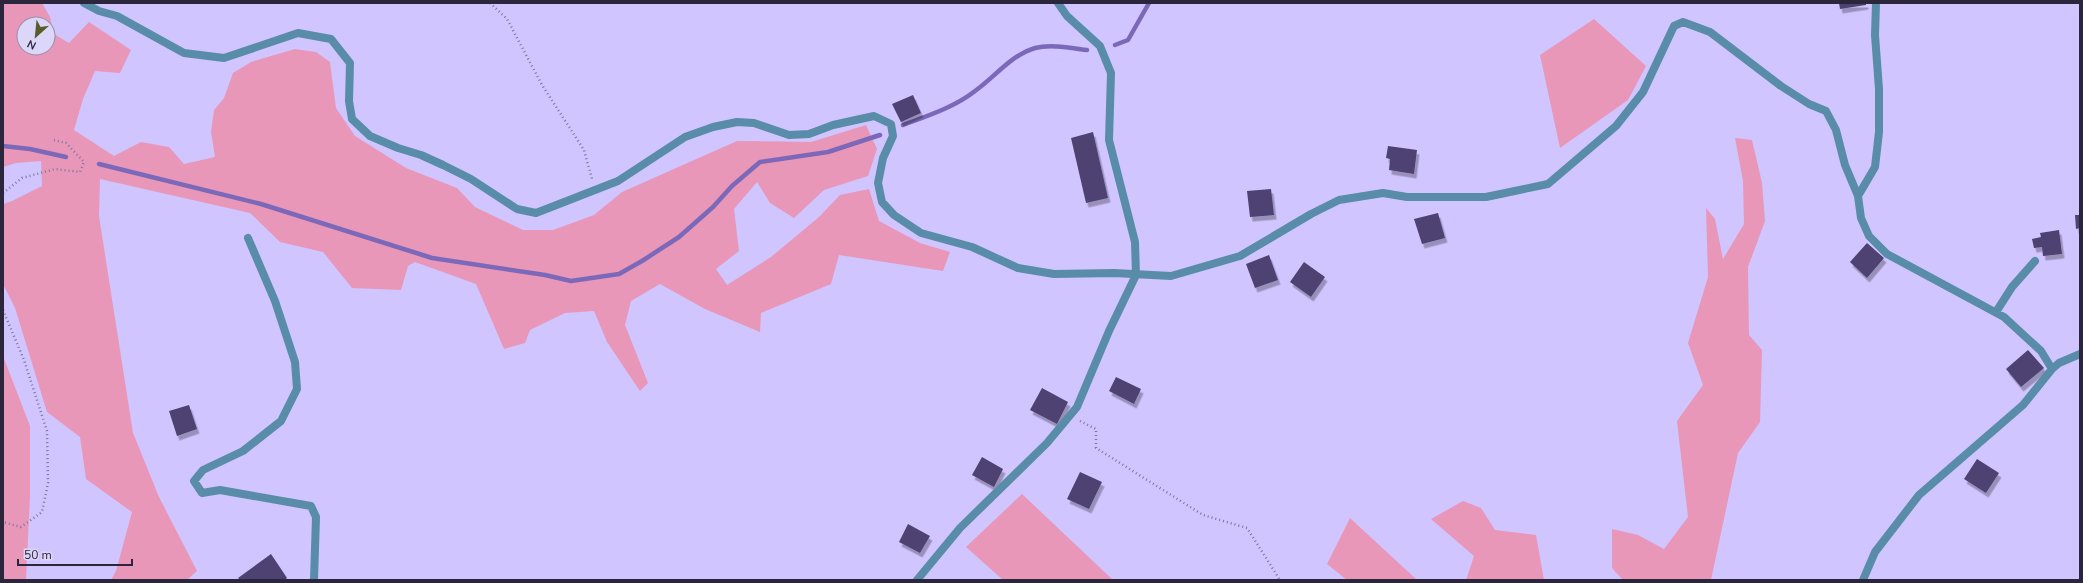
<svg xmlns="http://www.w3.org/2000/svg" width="2083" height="583" font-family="'Nunito Sans',sans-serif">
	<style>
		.green { fill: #e897b9; fill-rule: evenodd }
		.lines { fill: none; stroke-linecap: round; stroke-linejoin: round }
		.stream { stroke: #7c68b9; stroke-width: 4.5 }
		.building { fill: #4e4272; filter: url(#shadow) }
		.path { stroke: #7e769d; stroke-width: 2.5; stroke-dasharray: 1 3; stroke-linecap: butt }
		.minor { stroke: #598ca8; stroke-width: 8 }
		.tertiary { stroke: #598ca8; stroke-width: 8 }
	</style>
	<defs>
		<filter id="shadow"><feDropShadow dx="2.5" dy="4.5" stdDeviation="0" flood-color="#0004"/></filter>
	</defs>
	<rect width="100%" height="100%" fill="#d0c5fe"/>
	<path class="green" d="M3,3H42L50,17L54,34L69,43L89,22L131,50L120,73L95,71L83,99L74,130L114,156L141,142L169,147L184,164L215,157L211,132L214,110L224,98L233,73L251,62L295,49L316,52L330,62L336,108L355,136L406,168L457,188L475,207L523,230H553L594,215L622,192L737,141L811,142L866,125L877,149L868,176L824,190L794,218L770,203L757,182L734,209L739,251L716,269L727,285L771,257L819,217L840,195L869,189L879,221L920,243L950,252L943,271L839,255L831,284L761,313L760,332L705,309L660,284L631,301L625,325L648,383L640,391L607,342L594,311L565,313L530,330L525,343L504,349L476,284L415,262L408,266L401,290L352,288L323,252L280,242L250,213L100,179L99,216L133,433L159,497L197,571L187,580H111L116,571L132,512L86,479L80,437L47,412L15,308L3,284V204L12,201L42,186L41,161L16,163L3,167ZM24,24H48V48H24Z
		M1594,19L1646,66L1628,100L1560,148L1540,55Z
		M1735,138L1752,140L1762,183L1765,221L1748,267L1749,335L1762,350L1760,422L1738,453L1711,580H1623L1612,568V529L1638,535L1664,549L1688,517L1677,421L1703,385L1688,343L1708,277L1706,208L1715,219L1723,259L1744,224L1743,181Z
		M3,356L30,426V496L26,580H3Z
		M1022,494L1113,580H1003L966,547Z
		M1463,501L1481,508L1495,530L1536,535L1544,580H1466L1474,556L1431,519Z
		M1350,518L1417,580H1347L1327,564Z"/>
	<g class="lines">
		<path class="stream" d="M1115,45L1128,40L1149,3
			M903,125C927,116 955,107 975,91C995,77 1011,55 1035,48C1051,44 1071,48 1087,50
			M3,146L30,149L66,157
			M99,164L261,204L432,258L545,275L571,281L619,274L642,261L679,237L713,207L732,186L760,162L828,152L880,135"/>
	</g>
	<path class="building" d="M1839,3H1866V5L1840,9Z
		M913,95L921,113L901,122L892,104Z
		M1093,132L1108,198L1086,203L1071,138Z
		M1388,146L1417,150L1414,174L1389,170L1390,159L1386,158Z
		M1271,189L1274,215L1250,217L1247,191Z
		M1438,213L1445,238L1422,244L1414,219Z
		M2075,215H2080V228L2076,229Z
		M2059,230L2062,254L2043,256L2042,247L2034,248L2032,239L2041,237L2040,233Z
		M1867,243L1884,258L1867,278L1850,262Z
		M1269,255L1278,280L1255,288L1246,264Z
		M1304,262L1325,277L1311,297L1290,282Z
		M2028,350L2044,368L2021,387L2006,369Z
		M1116,377L1141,389L1134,404L1109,391Z
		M1042,388L1068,402L1057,424L1030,410Z
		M189,405L197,429L177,436L169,411Z
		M982,457L1003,469L994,487L972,475Z
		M1977,459L1999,473L1986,493L1964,479Z
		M1080,472L1102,482L1089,509L1067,499Z
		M908,524L930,536L920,553L899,542Z
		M271,554L287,578L284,580H240L238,578Z"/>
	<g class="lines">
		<path class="path" d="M490,3L507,19L542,85L584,150L592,179
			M3,193L22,178L55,169L80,172L84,162L66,143L54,140
			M3,310L24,360L47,431L48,483L42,512L21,527L3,522
			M1080,421L1096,429V448L1203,515L1247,528L1280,580"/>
		<path class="minor" d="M84,3L99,11L117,16L184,53L224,58L298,33L331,39L350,63L349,101L352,119L370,136L398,148L421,155L443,165L471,179L517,209L536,213L618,181L685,137L713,127L737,122L754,123L789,135L809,134L833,125L874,116L891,124L893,136L883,158L878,183L882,202L894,215L921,233L972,247L1018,268L1054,274L1114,273L1171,276L1240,256L1311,214L1339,200L1383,193L1407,197H1486L1548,184L1616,126L1643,92L1674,26L1683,22L1710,32L1781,86L1809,104L1826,111L1836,130L1845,165L1858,196
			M1876,3L1875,35L1879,89V132L1875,167L1858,196L1861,218L1869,236L1887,254L2004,317L2041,351L2052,369
			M248,238L275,301L295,362L297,389L281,421L243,451L203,470L194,481L202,493L220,490L311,506L316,517L314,580
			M1996,312L2012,287L2035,261
			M1863,580L1875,552L1919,495L2023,405L2052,369L2059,363L2080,354"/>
		<path class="tertiary" d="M917,580L960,528L1047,443L1077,407L1109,331L1136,275L1135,242L1109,140L1111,73L1100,46L1067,16L1058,3"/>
	</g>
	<rect width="2083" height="583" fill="none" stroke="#2b263c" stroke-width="8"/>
	<g transform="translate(36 36) rotate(207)"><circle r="19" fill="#dcd6f9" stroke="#9590ad"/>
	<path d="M0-3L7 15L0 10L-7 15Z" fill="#575c2a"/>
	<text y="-6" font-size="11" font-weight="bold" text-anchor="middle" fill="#2b263c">N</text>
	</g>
	<path d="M18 559v6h114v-6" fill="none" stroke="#2b263c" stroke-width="2"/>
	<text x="24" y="559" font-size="12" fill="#2b263c" stroke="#dcd6f9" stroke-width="3" paint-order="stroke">50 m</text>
</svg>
